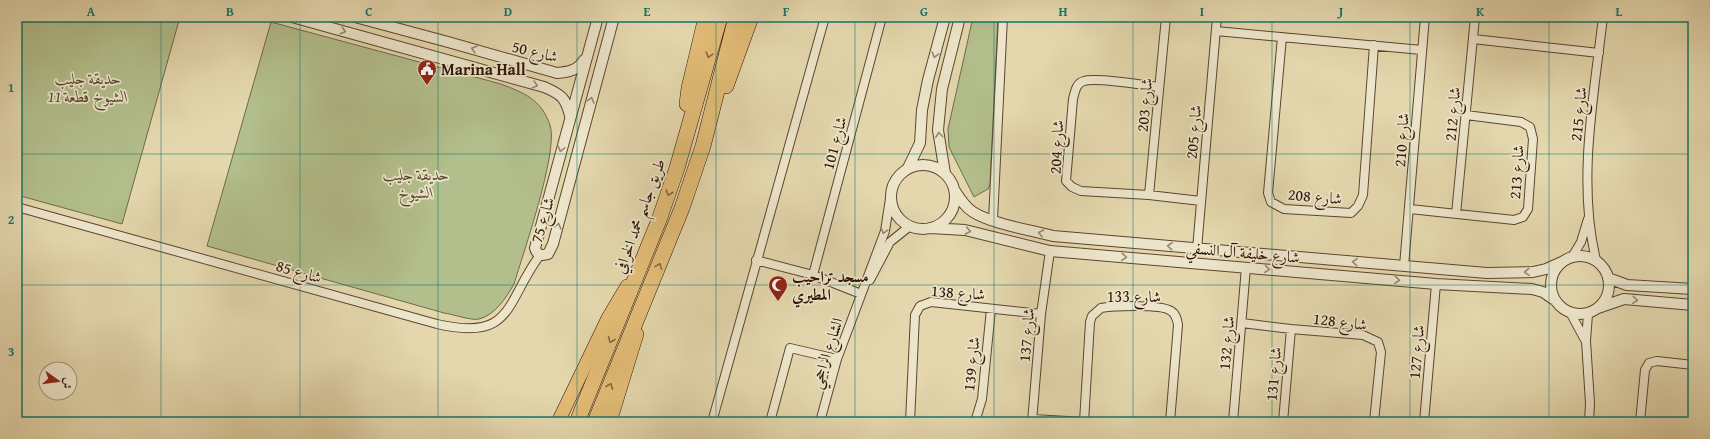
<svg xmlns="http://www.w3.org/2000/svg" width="1710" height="439" font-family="'Gentium Book Plus',Amiri,serif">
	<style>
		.green { fill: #b2be8b; stroke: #706948 }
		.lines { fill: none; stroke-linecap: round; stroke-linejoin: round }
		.minor-casing { stroke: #5c4530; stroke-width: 10 }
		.tertiary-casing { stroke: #5c4530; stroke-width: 12 }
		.primary-casing { stroke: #2e1406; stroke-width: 14 }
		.motorway-casing { stroke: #2e1406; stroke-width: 16 }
		.minor { stroke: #ede5ca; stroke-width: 8 }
		.tertiary { stroke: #ede5ca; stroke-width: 10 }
		.primary { stroke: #e2bc76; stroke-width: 13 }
		.motorway { stroke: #e2bc76; stroke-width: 15 }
		.oneway { stroke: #978772 }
		.oneway2 { stroke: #88683e }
		.grid { fill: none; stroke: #0f766e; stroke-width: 1; stroke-opacity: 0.55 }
		.labels { text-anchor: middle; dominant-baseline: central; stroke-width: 3.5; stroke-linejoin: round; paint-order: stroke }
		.street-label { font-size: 16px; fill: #2e1406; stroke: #ede5ca }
		.poi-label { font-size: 16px; font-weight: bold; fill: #2e1406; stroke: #ede5ca; text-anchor: start }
		.park-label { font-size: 16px; font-style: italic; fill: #56472e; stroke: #ede5ca }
		.neatline { fill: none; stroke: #0f766e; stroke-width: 1.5 }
		.grid-label { font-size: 13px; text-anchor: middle; font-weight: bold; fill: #0f766e }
	</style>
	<rect width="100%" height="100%" fill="#e4d7ad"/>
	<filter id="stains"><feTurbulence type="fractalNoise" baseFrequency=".005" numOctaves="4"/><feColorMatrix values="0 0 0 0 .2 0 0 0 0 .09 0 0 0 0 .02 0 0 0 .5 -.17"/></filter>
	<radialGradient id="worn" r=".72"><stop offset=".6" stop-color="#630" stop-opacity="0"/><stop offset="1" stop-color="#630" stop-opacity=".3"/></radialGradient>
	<path class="green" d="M17,17H180L122,224L17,195Z
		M973,17H998L990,184L988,189L974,197L949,147L948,129Z
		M271,22L501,84C524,93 541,99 550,125C559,150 523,254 514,284C506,298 495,315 479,319C472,321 452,314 444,313L207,246Z"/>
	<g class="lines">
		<g class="minor-casing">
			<path id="minor" d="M1216,31L1422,50
				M1282,37L1268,193L1271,202L1284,209L1351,213L1358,206L1363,195L1374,45
				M1473,39L1599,53
				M1159,87C1144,85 1096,77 1084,81C1076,83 1075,92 1073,99L1066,181L1072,187L1081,191L1149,195L1201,201
				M1149,195L1166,17
				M17,207L437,324C514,342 505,302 540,255
				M1410,209L1514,220L1523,217L1528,209L1533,139L1530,127L1521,122L1466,115
				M1456,214L1475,17
				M993,220L1003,17
				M1197,249L1217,17
				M1572,257L1581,242L1588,219
				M756,260L813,275L861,294
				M1596,260C1577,181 1594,96 1603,17
				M1404,266L1425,17
				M813,275L882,17
				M870,280L890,242L910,226
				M1571,314L1585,340
				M1588,314L1586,341L1590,403L1589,422
				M1242,323L1291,329L1363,335L1378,342L1381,352L1374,422
				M1033,419L1085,422
				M712,422L825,17
				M770,422L790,348L837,359
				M820,422L837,359L885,231L891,192
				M910,422L915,315L920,306L931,302L1041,314
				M975,422L982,399L991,309
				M1032,422L1041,314L1050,251
				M1084,422L1090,322L1092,316L1101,308C1114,306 1162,304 1171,311C1176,314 1177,319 1178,325L1170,422
				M1233,422L1246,267
				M1283,422L1291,329
				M1424,422L1436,284
				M1640,422L1645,370L1649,363L1657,361L1693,365"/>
		</g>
		<g class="tertiary-casing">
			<path id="tertiary" d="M292,17L544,87C561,94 566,98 570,116
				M355,17L448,42L557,73C569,72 578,70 584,60
				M598,17L535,248C537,255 541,256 548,254L553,244L614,17
				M891 197a32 32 0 1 1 64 0a32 32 0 1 1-64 0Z
				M908,168L920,143L922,110L928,80L945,17
				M945,173L938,130L942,89L960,17
				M955,191C960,199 965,207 973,212C992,224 1030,230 1053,236L1487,273L1533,272L1546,269L1564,261
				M930,228L965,230L1050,251L1436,284L1532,289L1543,292L1553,299
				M1551 285a29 29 0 1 1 58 0a29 29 0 1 1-58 0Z
				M1608,278L1627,285L1693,289
				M1598,308L1624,299L1693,305"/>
		</g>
		<g class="primary-casing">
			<path id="primary" d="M558,422L608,318L627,286
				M610,422L637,334"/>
		</g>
		<g class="motorway-casing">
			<path id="motorway" d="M726,86L751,17
				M687,104L689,88L706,17
				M577,422L659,220L677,168L720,17
				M595,422L682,208L703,146L736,17"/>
		</g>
		<use href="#minor" class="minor"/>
		<use href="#tertiary" class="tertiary"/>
		<use href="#primary" class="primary"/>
		<use href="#motorway" class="motorway"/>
	</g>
	<defs><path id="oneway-chevron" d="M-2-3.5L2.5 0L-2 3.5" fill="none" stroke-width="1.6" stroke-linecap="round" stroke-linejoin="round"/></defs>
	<g class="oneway">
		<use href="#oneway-chevron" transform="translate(343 31) rotate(16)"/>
		<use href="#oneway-chevron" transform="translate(474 49) rotate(-163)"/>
		<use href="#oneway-chevron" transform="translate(935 55) rotate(105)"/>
		<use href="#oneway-chevron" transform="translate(535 85) rotate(15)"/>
		<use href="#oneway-chevron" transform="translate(591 100) rotate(-74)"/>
		<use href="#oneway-chevron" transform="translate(939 135) rotate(-97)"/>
		<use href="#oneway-chevron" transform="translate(561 149) rotate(105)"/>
		<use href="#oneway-chevron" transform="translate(558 226) rotate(-75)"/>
		<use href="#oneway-chevron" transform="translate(884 231) rotate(105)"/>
		<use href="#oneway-chevron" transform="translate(968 231) rotate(12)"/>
		<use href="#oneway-chevron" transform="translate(1041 233) rotate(-166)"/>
		<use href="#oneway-chevron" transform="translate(1170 246) rotate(-175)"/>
		<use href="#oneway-chevron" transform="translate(1124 257) rotate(5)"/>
		<use href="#oneway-chevron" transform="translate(1355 262) rotate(-175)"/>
		<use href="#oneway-chevron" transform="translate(1267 269) rotate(5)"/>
		<use href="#oneway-chevron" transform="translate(1527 272) rotate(178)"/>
		<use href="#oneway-chevron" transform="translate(1397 280) rotate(5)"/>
		<use href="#oneway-chevron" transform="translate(1635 300) rotate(5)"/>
	</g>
	<g class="oneway2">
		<use href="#oneway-chevron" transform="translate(709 55) rotate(106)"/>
		<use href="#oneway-chevron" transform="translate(669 193) rotate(109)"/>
		<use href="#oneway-chevron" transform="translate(659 266) rotate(-69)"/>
		<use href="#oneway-chevron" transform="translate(611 340) rotate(112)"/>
		<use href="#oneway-chevron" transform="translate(610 386) rotate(-68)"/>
	</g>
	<path class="grid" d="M161,17V422M300,17V422M438,17V422M577,17V422M716,17V422M855,17V422M994,17V422M1133,17V422M1272,17V422M1410,17V422M1549,17V422M17,154H1693M17,285H1693"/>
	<defs>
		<g id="civic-pin" transform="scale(1)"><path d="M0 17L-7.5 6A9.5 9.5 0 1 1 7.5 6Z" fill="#8f2418" stroke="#ede5ca"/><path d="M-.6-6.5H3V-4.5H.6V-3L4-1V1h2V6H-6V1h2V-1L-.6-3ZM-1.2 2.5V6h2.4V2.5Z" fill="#fff"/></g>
		<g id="mosque-pin" transform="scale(1)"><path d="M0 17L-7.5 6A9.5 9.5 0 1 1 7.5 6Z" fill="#8f2418" stroke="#ede5ca"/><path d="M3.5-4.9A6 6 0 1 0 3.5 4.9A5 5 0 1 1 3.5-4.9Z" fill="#fff"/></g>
	</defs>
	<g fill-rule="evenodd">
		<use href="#civic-pin" x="427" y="69"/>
		<use href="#mosque-pin" x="778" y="285"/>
	</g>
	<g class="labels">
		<g class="street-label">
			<text transform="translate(535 51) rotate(14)">شارع 50</text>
			<text transform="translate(1144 105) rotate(-85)">شارع 203</text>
			<text transform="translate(1452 114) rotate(-85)">شارع 212</text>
			<text transform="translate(1578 114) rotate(-84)">شارع 215</text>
			<text transform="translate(1193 132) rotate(-85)">شارع 205</text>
			<text transform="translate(1401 140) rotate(-86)">شارع 210</text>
			<text transform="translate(834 143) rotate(-75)">شارع 101</text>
			<text transform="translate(1056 147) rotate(-87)">شارع 204</text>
			<text transform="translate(1516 172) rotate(-86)">شارع 213</text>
			<text transform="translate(1315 196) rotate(5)">شارع 208</text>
			<text transform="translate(639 216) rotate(-70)">طريق جاسم محمد الخرافي</text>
			<text transform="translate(542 220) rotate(-73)">شارع 75</text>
			<text transform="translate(1243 252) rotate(5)">شارع خليفة آل النسفي</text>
			<text transform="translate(299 271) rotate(16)">شارع 85</text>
			<text transform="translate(958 292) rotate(4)">شارع 138</text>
			<text x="1134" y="296">شارع 133</text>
			<text transform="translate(1340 321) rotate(7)">شارع 128</text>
			<text transform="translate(1026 335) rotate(-85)">شارع 137</text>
			<text transform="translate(1226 343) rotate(-85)">شارع 132</text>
			<text transform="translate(1416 352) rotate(-85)">شارع 127</text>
			<text transform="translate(826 353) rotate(-72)">الشارع الراجحي</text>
			<text transform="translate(971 364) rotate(-84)">شارع 139</text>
			<text transform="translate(1273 374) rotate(-85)">شارع 131</text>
		</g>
		<g class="poi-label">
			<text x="441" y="69">Marina Hall</text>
			<text x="792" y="276">مسجد تراحيب<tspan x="792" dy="18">المطيري</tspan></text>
		</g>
		<g class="park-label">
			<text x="88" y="78">حديقة جليب<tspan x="88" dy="18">الشيوخ قطعة 11</tspan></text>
			<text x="416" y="174">حديقة جليب<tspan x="416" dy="18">الشيوخ</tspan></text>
		</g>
	</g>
	<rect width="1710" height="439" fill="none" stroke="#e4d7ad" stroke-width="44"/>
	<g transform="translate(58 381) rotate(104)"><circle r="19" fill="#ede5ca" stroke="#a1917c"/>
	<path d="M0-3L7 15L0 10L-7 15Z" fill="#8f2418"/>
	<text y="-6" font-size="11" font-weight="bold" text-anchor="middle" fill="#2e1406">ش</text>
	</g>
	<rect x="22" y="22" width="1666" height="395" class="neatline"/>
	<g class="grid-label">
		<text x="91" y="16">A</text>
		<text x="230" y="16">B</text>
		<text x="369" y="16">C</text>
		<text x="508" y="16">D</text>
		<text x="647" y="16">E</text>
		<text x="786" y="16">F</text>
		<text x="924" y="16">G</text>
		<text x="1063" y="16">H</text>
		<text x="1202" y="16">I</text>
		<text x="1341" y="16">J</text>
		<text x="1480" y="16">K</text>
		<text x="1619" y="16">L</text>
		<text x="11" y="92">1</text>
		<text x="11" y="224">2</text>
		<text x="11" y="356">3</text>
	</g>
	<rect width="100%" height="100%" filter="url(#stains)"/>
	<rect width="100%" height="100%" fill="url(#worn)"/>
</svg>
